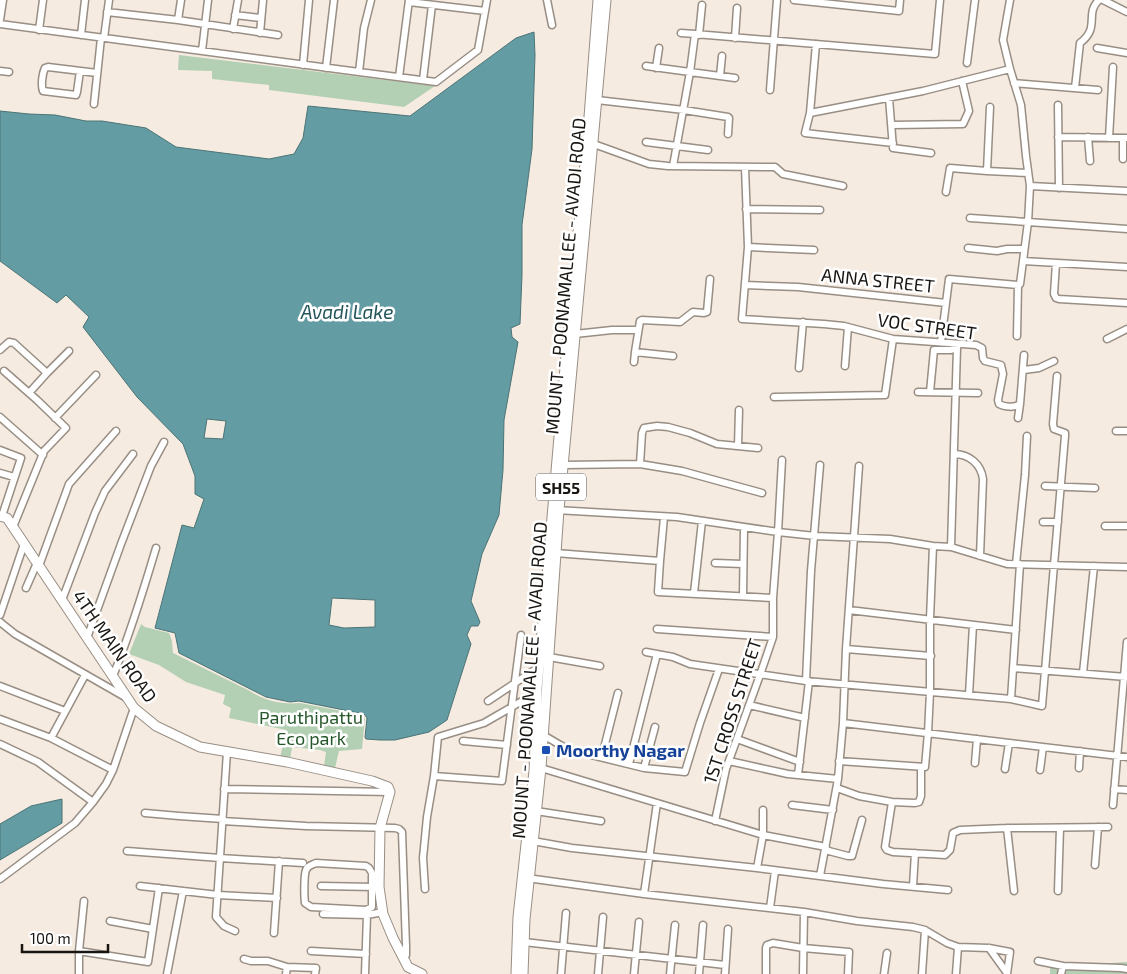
<svg xmlns="http://www.w3.org/2000/svg" width="1127" height="974" font-family="'Exo 2',sans-serif">
	<style>
		.green { fill: #b4d0b4 }
		.water { fill: #639ca2; stroke: #4c7476; fill-rule: evenodd }
		.lines { fill: none; stroke-linecap: round; stroke-linejoin: round }
		.minor-casing { stroke: #988e84; stroke-width: 9 }
		.major-casing { stroke: #988e84; stroke-width: 11 }
		.minor { stroke: #fff; stroke-width: 6 }
		.major { stroke: #fff; stroke-width: 9 }
		.transit-dot { fill: #1a4fb4; stroke: #fff; stroke-width: 2 }
		.labels { text-anchor: middle; dominant-baseline: central; stroke-width: 5; stroke-linejoin: round; paint-order: stroke }
		.shield { fill: #fff; stroke: #5d5b58; stroke-width: 1 }
		.shield-label { font-size: 16px; font-weight: bold; fill: #181511 }
		.street-label { font-size: 18px; fill: #181511; stroke: #fff }
		.park-label { font-size: 18px; fill: #26572a; stroke: #fff }
		.transit-label { font-size: 18px; font-weight: bold; fill: #164399; stroke: #fff; text-anchor: start }
		.water-label { font-size: 19px; font-style: italic; fill: #225459; stroke: #fff }
	</style>
	<rect width="100%" height="100%" fill="#f6ebe0"/>
	<path class="green" d="M179,55L435,86L404,107L269,90V85L212,79V71L178,70Z
		M141,624L145,627L169,633L172,641L173,653L250,691C264,701 283,705 300,703L362,715L365,718L362,749L339,751L335,768L324,766L326,752L320,750L292,747L290,760L280,758L286,730L229,718L231,708L223,704L225,695L186,682L159,665L129,654Z
		M1127,962V974H1050V967Z"/>
	<path class="water" d="M534,32L535,55L532,149L522,225V275L520,324L511,328L512,337L518,342L504,420L503,470L499,515L482,554L471,601L480,622L478,626H471L467,635L471,644L447,720L429,732L395,740H380L366,739L365,737L367,718L364,714L299,701L290,702L266,697L179,653L175,633L155,628L182,525L194,528L204,499L195,494V476L183,444L137,397L83,327L89,317L66,295L57,303L0,261V111L29,114L55,115L86,121H102L146,128L176,147L269,159L294,154L303,138L308,106L410,116L516,38ZM207,419L226,421L223,439L204,438ZM332,598L375,600V627L344,628L329,625Z
		M62,799V823L0,860V824L31,806Z"/>
	<g class="lines">
		<g class="minor-casing">
			<path id="minor" d="M547,0L552,25
				M794,0L899,11L900,0
				M1010,0L1003,40L1010,69L1021,105L1026,156L1030,186
				M1103,0L1127,12
				M409,2L485,11
				M107,12L178,20L278,35
				M235,15L261,18
				M0,20L3,0
				M178,20L181,0
				M0,24L359,72L364,28L371,0
				M233,29L238,0
				M39,30L43,0
				M260,33L263,0
				M681,33L695,34
				M81,35L85,0
				M699,35L702,5
				M104,38L109,0
				M735,38L737,8
				M816,44L810,113L923,91L1010,69
				M1097,48L1127,53
				M202,51L208,0
				M967,63L975,0
				M303,65L309,0
				M646,66L690,72L695,34L935,54L940,0
				M326,68L334,0
				M656,68L659,48
				M0,71L9,72
				M80,71L77,92L76,95L43,91C41,86 42,74 45,68L48,67L97,73
				M359,72L436,82L478,50L487,0
				M720,76L722,56
				M399,77L409,0
				M423,80L432,5
				M1014,83L1098,90
				M1075,88L1080,43C1101,27 1084,14 1099,0
				M770,90L777,0
				M889,98L893,148L931,153
				M597,100L684,110L728,117L729,118L728,134
				M94,104L101,38
				M1058,105L1059,188
				M810,113L805,133L893,143
				M892,125L963,124L969,111L962,81
				M1058,137L1127,138
				M1088,137L1090,161
				M1109,138L1113,67
				M1123,138V159
				M646,142L708,150
				M591,143L649,164L668,166L775,167L783,174L843,186
				M673,166L690,72L735,78
				M745,167L748,247L742,319L824,324L844,326L893,339L976,345L982,348L983,358L985,361L1001,365L1003,374L998,400L999,404C1004,407 1015,408 1020,404L1024,355
				M987,171L990,107
				M946,192L950,168L987,171L1028,173
				M746,209L820,210
				M970,218L1028,222L1030,186L1127,191
				M748,247L814,250
				M968,248L997,251L1007,249H1024
				M1023,261L1028,222L1127,229
				M1056,263L1054,294L1056,298L1059,299L1127,303
				M745,285L798,287L946,303L949,279L1018,285
				M575,334L612,330H638
				M1017,336L1018,285L1020,284L1023,261L1127,267
				M1107,339L1127,329
				M941,342L946,303
				M0,350L9,342L14,343L47,373
				M673,356L635,352L640,321L642,320L680,322L693,312L704,313L707,312L710,279
				M634,362L635,352
				M845,366L848,327
				M799,368L803,322
				M1024,370L1039,368L1054,361
				M4,371L37,400L66,428L44,451L13,527
				M918,392L978,393
				M930,392L934,350H951L957,348L958,345
				M29,393L47,373L69,351
				M774,397L885,395L893,339
				M0,417L43,455
				M55,418L96,375
				M1018,418L1020,404
				M1116,431H1127
				M738,446L739,410
				M0,450L21,458L2,516
				M954,454C969,454 981,464 983,479L980,556
				M640,464L682,471L762,493
				M564,465L640,464L642,433L644,428L657,426L668,427L690,433L717,444L758,448
				M0,473L14,477
				M1045,486L1095,488
				M556,510L677,517L778,532L815,536L890,539L933,546L951,547L1007,564L1127,567
				M1043,522H1058
				M1105,526H1127
				M951,547L957,348
				M555,553L660,561L664,517
				M660,561L658,592L773,598
				M715,563L743,564
				M1016,564L1025,475L1027,436
				M39,566L69,484L116,431
				M26,588L37,563
				M694,593L702,521
				M743,596L744,527
				M62,600L95,513L105,491L133,454
				M849,610L1016,630
				M0,615L24,544
				M0,622L15,634L125,697
				M657,629L773,637
				M87,638L121,544L151,466L164,442
				M846,649L931,656
				M646,652L673,657L690,664L806,681L1011,699L1042,706L1065,436V433L1054,429L1053,424L1057,376
				M549,657L600,666
				M1013,668L1126,677
				M1083,673L1094,566
				M113,676C130,634 143,592 156,548
				M806,681L811,571L820,465
				M0,686L65,711
				M969,695L973,625
				M1011,699L1020,564
				M488,701L539,667
				M749,705L805,718
				M0,719L51,738L113,770
				M843,723L1127,757
				M543,735L567,749L644,768L685,772L700,723L719,669
				M51,738L85,675
				M737,739L800,762
				M463,741L507,745
				M0,744L38,762L93,802
				M227,752L216,917L224,926L235,931
				M602,756L618,693
				M729,761L788,774L838,779
				M839,761L925,767L928,733L930,692V619L933,546
				M975,763L977,739
				M629,764L657,654
				M541,768L763,835L757,868
				M644,768L655,727
				M1079,768L1080,751
				M1005,769L1009,743
				M1040,770L1043,747
				M798,775L809,681
				M434,776L438,737L484,723L522,701L537,689
				M837,788L859,796L892,802L915,803L919,802L921,796V767
				M224,789L390,792
				M1114,789L1127,790
				M892,802L885,847L887,850L893,852L945,855L950,850L953,833L960,830L1007,828L1108,827
				M792,805L833,810
				M1113,805L1127,642
				M763,810V835L826,847
				M536,811L601,821
				M145,813L179,816L223,819
				M222,821L306,826L395,828L399,829L402,832L406,946V955L404,960
				M715,821L726,769L760,675L773,637V598L778,532L782,460
				M1007,828L1014,891
				M533,841L572,848L757,868L883,884L948,890
				M825,850L848,856H852L862,820
				M127,851L220,858L303,863
				M316,863L366,866L369,868L372,873V907L366,910L311,907L305,903C304,896 304,875 306,870C308,865 312,865 316,863Z
				M1095,865L1098,827
				M820,876L838,779L843,723L846,649L859,466
				M527,878L644,894L804,912L857,921L913,927L925,930L947,943L958,947L989,948L1010,952L1007,974
				M0,879L75,823L93,802L106,784L113,770L134,708
				M140,886L218,895L277,898
				M321,886L375,887
				M913,886L915,853
				M425,889L423,858L427,817L434,776L502,781L521,635
				M1058,891L1060,828
				M644,894L657,803
				M770,908L775,871
				M323,914L367,915L383,912
				M110,921L153,929
				M274,933L279,861
				M524,942L725,965
				M989,948L1007,973
				M79,951L148,962L159,888
				M311,951L366,954
				M244,959L251,961H268L287,967L286,974
				M1038,961L1063,966L1121,968L1127,969
				M287,967L316,968L315,974
				M79,974V951L84,901
				M167,974L183,891
				M365,974L367,915
				M561,974L566,913
				M598,974L603,917
				M634,974L639,922
				M670,974L675,925
				M699,974L703,925
				M725,974L728,929
				M766,974V948L767,945L773,943L803,948L849,952L848,974
				M803,974L804,912
				M884,974L887,953
				M922,974L925,930
				M956,974L958,947
				M1061,974L1063,966"/>
		</g>
		<g class="major-casing">
			<path id="major" d="M0,516L7,518L134,708L156,726L200,747L287,762L372,781L388,787L390,792L380,828L379,887L383,914L393,938L408,967L422,974
				M516,974L518,917L534,771L537,689L549,552L568,333L587,143L598,0
				M523,974L525,919L541,768L559,510L606,0"/>
		</g>
		<use href="#minor" class="minor"/>
		<use href="#major" class="major"/>
	</g>
	<rect class="transit-dot" x="541" y="745" width="10" height="10" rx="2.5"/>
	<g class="labels">
		<rect class="shield" x="536" y="473.5" width="50" height="27" rx="4"/>
		<g class="shield-label">
			<text x="561" y="487">SH55</text>
		</g>
		<g class="street-label">
			<text transform="translate(565 276) rotate(-85)">MOUNT - POONAMALLEE - AVADI ROAD</text>
			<text transform="translate(878 280) rotate(6)">ANNA STREET</text>
			<text transform="translate(927 326) rotate(8)">VOC STREET</text>
			<text transform="translate(115 646) rotate(55)">4TH MAIN ROAD</text>
			<text transform="translate(529 680) rotate(-86)">MOUNT - POONAMALLEE - AVADI ROAD</text>
			<text transform="translate(732 711) rotate(-72)">1ST CROSS STREET</text>
		</g>
		<g class="park-label">
			<text x="311" y="717">Paruthipattu<tspan x="311" dy="21">Eco park</tspan></text>
		</g>
		<g class="transit-label">
			<text x="556" y="750">Moorthy Nagar</text>
		</g>
		<g class="water-label">
			<text x="347" y="311">Avadi Lake</text>
		</g>
	</g>
	<path d="M22 944v8h86v-8" fill="none" stroke="#181511" stroke-width="2.5"/>
	<text x="30" y="944" font-size="15" fill="#181511" stroke="#ffffff" stroke-width="4" paint-order="stroke">100 m</text>
</svg>
